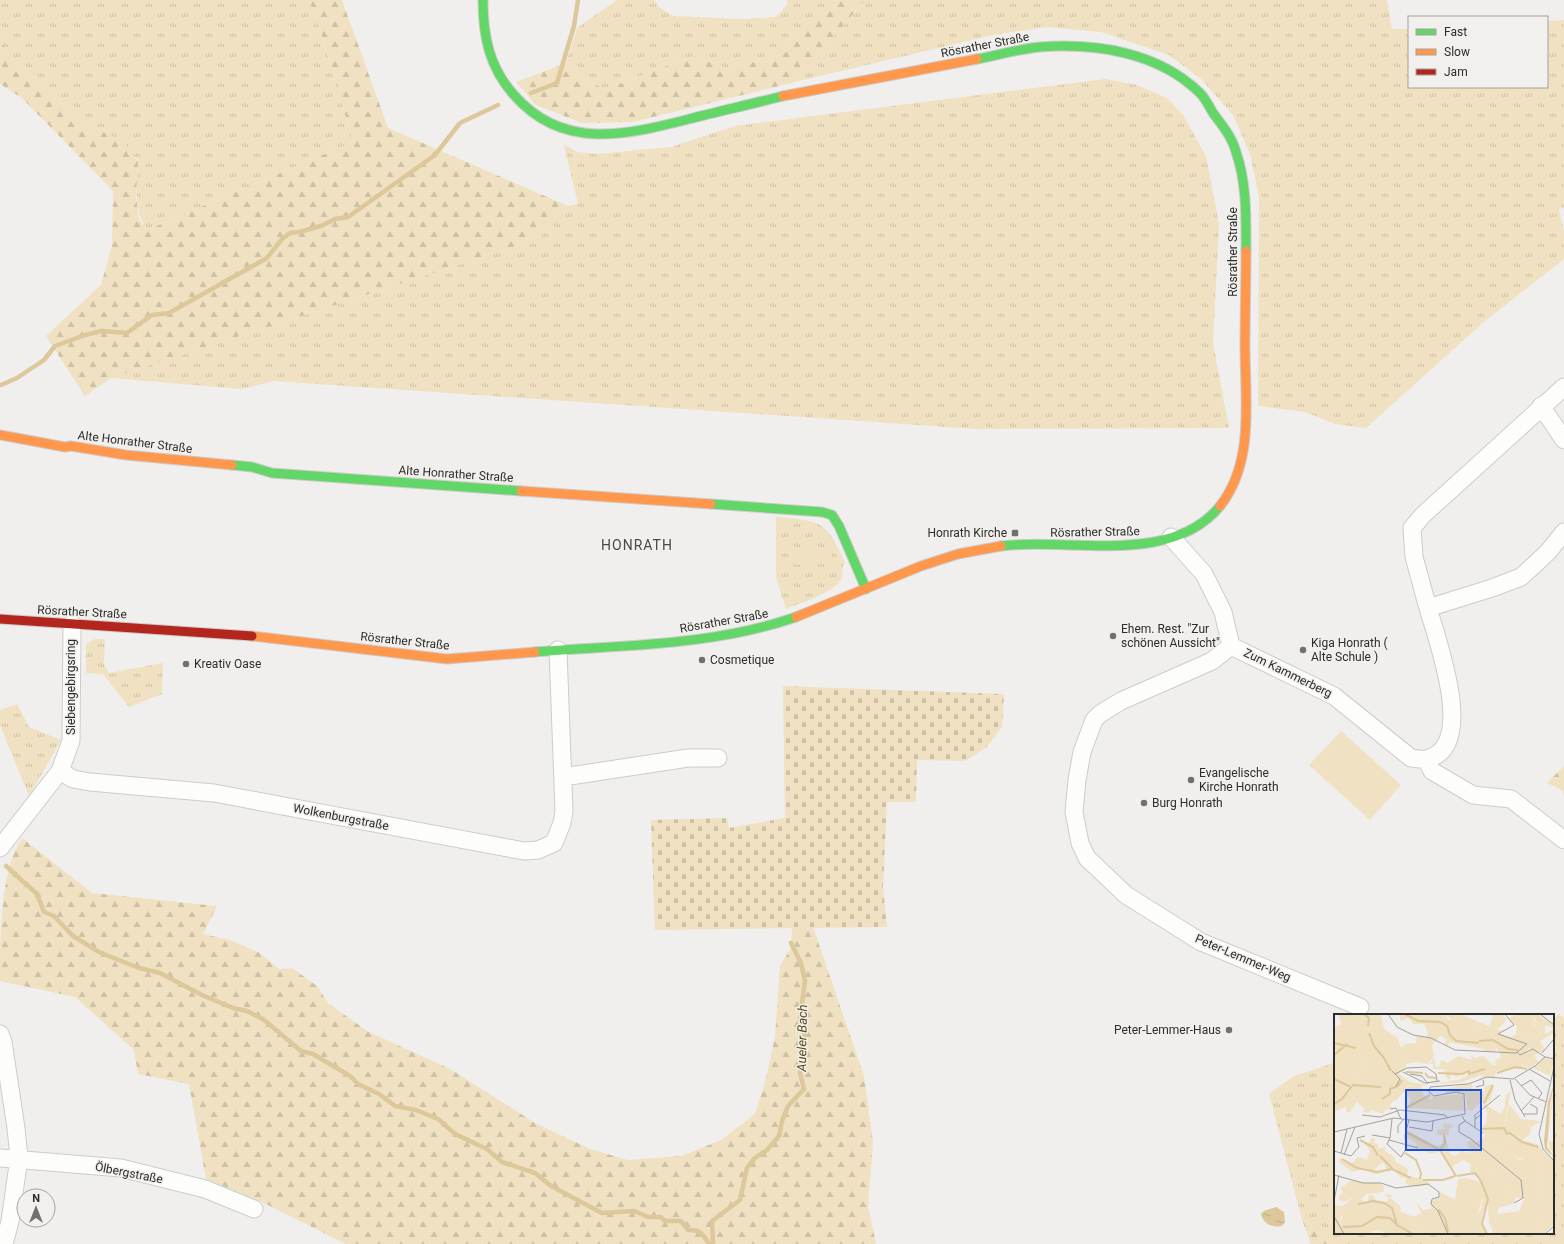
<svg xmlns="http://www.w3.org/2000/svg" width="1564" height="1244" font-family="Roboto,sans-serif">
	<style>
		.grass { fill: url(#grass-tufts) }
		.forest { fill: url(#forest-firs) }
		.cemetery { fill: url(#cemetery-stones) }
		.pitch { fill: #efe1c1 }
		.water { fill: url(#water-ripples) }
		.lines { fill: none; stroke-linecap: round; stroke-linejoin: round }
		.stream { stroke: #dcc89a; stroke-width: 4.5 }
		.street-casing { stroke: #cecccb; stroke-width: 19 }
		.fast-casing { stroke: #cecccb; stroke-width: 11 }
		.slow-casing { stroke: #cecccb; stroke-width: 11 }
		.jam-casing { stroke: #cecccb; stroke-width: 11 }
		.street { stroke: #fdfdfc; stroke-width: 17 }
		.fast { stroke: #63d668; stroke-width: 9 }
		.slow { stroke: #ff974d; stroke-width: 9 }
		.jam { stroke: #b3261e; stroke-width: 9 }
		.poi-dot { fill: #71706e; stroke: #f2f0ec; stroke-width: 1.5 }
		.labels { text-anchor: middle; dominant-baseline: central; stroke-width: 3; stroke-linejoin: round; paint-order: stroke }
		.street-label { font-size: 12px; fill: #2c2c2a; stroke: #f2f0ec }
		.poi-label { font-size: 12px; fill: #2c2c2a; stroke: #f2f0ec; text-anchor: start }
		.water-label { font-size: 13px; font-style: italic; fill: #5e4a19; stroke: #f2f0ec }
		.quarter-label { font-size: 14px; letter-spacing: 1px; fill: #4a4946; stroke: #f2f0ec }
		.inset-river { fill: none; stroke: #dcc89a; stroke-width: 2 }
		.inset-road { fill: none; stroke: #a2a19f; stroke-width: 1 }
		.view { fill: #1d4ed8; fill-opacity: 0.15; stroke: #1d4ed8; stroke-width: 2 }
		.inset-edge { fill: none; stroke: #2c2c2a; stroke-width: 2 }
	</style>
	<defs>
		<pattern id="grass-tufts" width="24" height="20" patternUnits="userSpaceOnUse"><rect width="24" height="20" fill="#efe1c1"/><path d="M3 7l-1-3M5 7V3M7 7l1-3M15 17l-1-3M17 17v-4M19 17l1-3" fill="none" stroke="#cdc1a6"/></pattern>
		<pattern id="forest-firs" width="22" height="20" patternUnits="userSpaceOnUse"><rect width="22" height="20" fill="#efe1c1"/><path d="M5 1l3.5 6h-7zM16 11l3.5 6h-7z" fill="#cdc1a6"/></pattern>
		<pattern id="cemetery-stones" width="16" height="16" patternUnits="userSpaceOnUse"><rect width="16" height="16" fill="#efe1c1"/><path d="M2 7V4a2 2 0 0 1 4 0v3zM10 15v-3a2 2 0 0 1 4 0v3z" fill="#cdc1a6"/></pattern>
		<pattern id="water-ripples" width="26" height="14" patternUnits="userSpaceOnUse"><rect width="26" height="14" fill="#dcc89a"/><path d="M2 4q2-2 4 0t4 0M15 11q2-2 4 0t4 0" fill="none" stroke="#bdac85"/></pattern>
	</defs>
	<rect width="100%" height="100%" fill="#f1efed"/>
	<path class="grass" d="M0,0H309L321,32L353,142L147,230C133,209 137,185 138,160L109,134L86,126L10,56L0,39Z
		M617,0H654L659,7L673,16L743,19L776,17L787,5V0H839L785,53L728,69L693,56L604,90L566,63L577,28Z
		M865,0H1387L1392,29H1409V87H1547V21L1564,20V208L1559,209L1564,232V259L1485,321L1366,428L1335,424L1305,412L1258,406L1259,197L1250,154L1233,115L1201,79L1169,55L1101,32L1047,27L993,35L795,82Z
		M1105,79L1137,85L1167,98L1183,115L1206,156L1219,224L1213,343L1229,428L976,429L274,381L242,389L111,378L522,244L568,206L578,204L564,145L555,139L577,152L597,154L671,147L735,126Z
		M776,517C821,521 826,520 845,562C841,567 844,574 841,579C834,593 800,603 786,609L776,577Z
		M95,639H105L104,665L109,673L163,663L162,694L129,707L103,674L86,673V644Z
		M17,704L29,727L61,740L29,796L0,725V710Z
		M1559,1014L1564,1018V1244H1329L1301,1216L1269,1094L1294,1076L1331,1064L1335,1061V1233H1553V1020Z"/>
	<path class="forest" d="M309,0H342L388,128L568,206L522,244L111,378L85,396L46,336L101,285L112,245L113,191L22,98L0,84V39L10,56L86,126L109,134L125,143L138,161L136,196L139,219L147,230L353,142L321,32Z
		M839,0H865L795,82L633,122L582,123L536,105L516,82L566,63L604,90L693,56L728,69L785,53Z
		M1564,766V796L1562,790L1547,783Z
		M22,838L92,893L217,906L203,934L230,940L258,952L279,969L292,968L317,986L328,1003L367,1031L450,1069L535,1123L590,1149L628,1160L682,1156L721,1140L755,1114L765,1082L775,1037L780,966L791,948L792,928L813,927L864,1076L873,1142L868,1207L876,1244H346L258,1200L206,1179L189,1084L138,1074L134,1050L75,997L0,981C0,940 0,869 22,838Z
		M1301,1216L1329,1244H1311Z"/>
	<path class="cemetery" d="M783,686L1004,694L1002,727L987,747L965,761L917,760L916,802H887L883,887L887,927L655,930L651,820L727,818L729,828L785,818Z"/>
	<path class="pitch" d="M831,552L832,563L796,565V553Z
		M1341,731L1401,785L1370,820L1309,765Z"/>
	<path class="water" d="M1276,1207L1284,1212L1285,1222L1282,1226C1273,1228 1263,1224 1261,1214L1264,1211Z"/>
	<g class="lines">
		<path class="stream" d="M531,93L557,83L574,26L578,0
			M1,385L17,378L44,360L55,346L85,335L102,331L127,333L152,315L169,313L267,258L282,239L290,233L299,232L321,226L335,219L348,217L435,155L460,123L498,105
			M6,866L37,894L44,912L54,916L73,936L99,952L139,968L160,973L202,995L233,1008L247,1011L263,1019L301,1051L313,1054L350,1076L358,1084L379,1094L395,1106L416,1110L438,1119L455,1134L487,1149L502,1162L535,1173L551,1186L602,1213L634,1211L648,1217H661L665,1221H681L688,1230C700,1229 703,1234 709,1244
			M713,1244L712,1221L740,1200L747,1168L755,1158L767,1150L779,1136L782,1121L788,1106L804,1089L800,1073L805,1029L800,1017L805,981L801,963L791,943"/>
		<g class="street-casing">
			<path id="street" d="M1541,406L1564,440
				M1171,537L1204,574L1223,612L1231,646
				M1428,608L1414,557L1412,528L1423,515L1564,387
				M1231,646L1212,661L1121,701L1100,714L1094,720L1082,752L1077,780L1074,812L1080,843L1087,858L1126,895L1201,942L1360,1007
				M1231,646L1334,696L1411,758C1415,758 1421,760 1426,759C1478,749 1437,640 1428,608L1492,588L1521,577L1548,552L1564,532
				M1426,759L1432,771L1473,795L1511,799L1564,840
				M60,771L73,779L90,782L214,793L524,851L538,850L554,843L562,823L564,811L558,650
				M563,777L688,758H718
				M0,848L60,771L71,741L72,624
				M0,1034L3,1042L16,1128L19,1158L10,1221L4,1244
				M0,1158L121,1168L205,1189L254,1209"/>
		</g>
		<g class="fast-casing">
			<path id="fast" d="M483,0C483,36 489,67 514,95C563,151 626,135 689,119C720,111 752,104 783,96
				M977,59C998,55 1019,49 1040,47C1096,43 1158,52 1200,93C1205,98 1209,106 1213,113C1222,125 1232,137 1236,152C1247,183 1246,219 1246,251
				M232,465L252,467L272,473L521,491
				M711,504L822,512L832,515L839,526L866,589
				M1001,546C1069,537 1171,567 1220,506
				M535,652C622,645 713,646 796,617"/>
		</g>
		<g class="slow-casing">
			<path id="slow" d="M783,96L977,59
				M0,435L65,447L71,446L126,455L232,465
				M521,491L711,504
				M1220,506C1255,462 1245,399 1245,346C1245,315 1246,283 1246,251
				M796,617L921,566L958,554L1001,546
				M252,636L447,659L535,652"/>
		</g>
		<g class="jam-casing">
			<path id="jam" d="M0,619L252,636"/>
		</g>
		<use href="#street" class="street"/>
		<use href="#fast" class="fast"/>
		<use href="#slow" class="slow"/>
		<use href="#jam" class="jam"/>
	</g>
	<g class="poi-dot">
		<rect x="1011" y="529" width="8" height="8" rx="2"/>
		<circle cx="1113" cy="636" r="4"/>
		<circle cx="1303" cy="650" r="4"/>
		<circle cx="702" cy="660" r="4"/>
		<circle cx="186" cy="664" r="4"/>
		<circle cx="1191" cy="780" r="4"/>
		<circle cx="1144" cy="803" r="4"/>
		<circle cx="1229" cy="1030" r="4"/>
	</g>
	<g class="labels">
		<g class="street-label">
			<text transform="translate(985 45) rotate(-11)">Rösrather Straße</text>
			<text transform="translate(1233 252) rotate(-90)">Rösrather Straße</text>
			<text transform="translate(135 442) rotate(7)">Alte Honrather Straße</text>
			<text transform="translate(456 474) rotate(4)">Alte Honrather Straße</text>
			<text transform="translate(1095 532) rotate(-1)">Rösrather Straße</text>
			<text transform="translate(82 612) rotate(3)">Rösrather Straße</text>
			<text transform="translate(724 621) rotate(-10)">Rösrather Straße</text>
			<text transform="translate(405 641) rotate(6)">Rösrather Straße</text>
			<text transform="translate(1288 673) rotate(26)">Zum Kammerberg</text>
			<text transform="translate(71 687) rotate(-90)">Siebengebirgsring</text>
			<text transform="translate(341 817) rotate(11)">Wolkenburgstraße</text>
			<text transform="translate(1243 958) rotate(23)">Peter-Lemmer-Weg</text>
			<text transform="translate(129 1173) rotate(11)">Ölbergstraße</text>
		</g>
		<g class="poi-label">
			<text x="1007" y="533" text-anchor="end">Honrath Kirche</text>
			<text x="1121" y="629">Ehem. Rest. "Zur<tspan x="1121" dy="14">schönen Aussicht"</tspan></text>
			<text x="1311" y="643">Kiga Honrath (<tspan x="1311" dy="14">Alte Schule )</tspan></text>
			<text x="710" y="660">Cosmetique</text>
			<text x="194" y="664">Kreativ Oase</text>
			<text x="1199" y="773">Evangelische<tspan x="1199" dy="14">Kirche Honrath</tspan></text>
			<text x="1152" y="803">Burg Honrath</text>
			<text x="1221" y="1030" text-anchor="end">Peter-Lemmer-Haus</text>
		</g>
		<g class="water-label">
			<text transform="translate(802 1038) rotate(-89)">Aueler Bach</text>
		</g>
		<g class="quarter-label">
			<text x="637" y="545">HONRATH</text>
		</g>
	</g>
	<g transform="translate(1334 1014)">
		<rect width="220" height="220" fill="#f1efed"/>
		<path d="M109,0H125L168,17L163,19L146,13L137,22H121L116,4ZM153,0H168L173,5L164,15L156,12L159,1ZM182,0H204L209,4L211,8L204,9L198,2L199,11L205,15L206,21L201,24L182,20L183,12L174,5ZM175,25L191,28L194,32L171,41L174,43L162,51L161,46L165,45L167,41L162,33L175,36ZM201,37L204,40L200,41L204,48L197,53L194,54L195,51L178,45L192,38ZM210,44L220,46L215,66L216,62L199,54ZM0,47H27L31,54L23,60L11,59L1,56ZM138,70L139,77H150L152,83L138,97L133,95L132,83L128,78L110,80L114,74ZM75,71L86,74L89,83L79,87L71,77ZM13,72L16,75L7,84L0,79L6,78L7,75ZM220,74L215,119V126L220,129V139L215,135L214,110ZM125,80L129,81L131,97L77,94L97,88L99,83ZM175,90L187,105L207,107L197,113L194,107L196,113H197L196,120L188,127L176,123L170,114ZM147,125L171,141L177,140L186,146L200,144L208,149L207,170L210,184L202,203L204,220H160V209L163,200L185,197L190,185L176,182L160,167L162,160L159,155L152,153L139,142L133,129L137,126L142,130ZM133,164L147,168L150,180L141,209L151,220H115L107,194L103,195L97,190L99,186L105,184L106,178L121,186L124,165ZM16,167L48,170L50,174L49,178L33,180L23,188L16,185L10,188L5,186V182L9,178L6,175ZM80,186L89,196L97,195L106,202L113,220H87L78,214L79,203L88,199ZM44,190L56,194L63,210L57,205L42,203L39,192ZM1,197L7,199L6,216L9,220H0Z" fill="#efe1c1"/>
		<path d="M5,0H47L50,15L64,24L67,34L71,30L82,29L83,22L92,24L94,19L90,10H79L74,4L67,7L65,0H109L121,11V22H136L146,13L170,21L178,23L182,20L201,24L206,21L205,15L196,7L197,0L200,7L204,9L211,8L210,4L220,11V14L211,11V20L220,15V19L206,27L211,36L209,38L199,39L195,34L187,43L179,44L192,47L195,51L194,54L189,51L188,54L162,57L161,63L144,65L149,62L147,61L125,69L95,70L124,66L134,61V58L122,63L117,60L116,65H113L110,55H100L99,50H96L100,43L102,53H105L107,46L114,49L124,42L139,46L136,41L141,44L149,42L160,52L174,43L171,40L179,38L177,37L186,32L187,34L194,32L175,25V37L162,33V37H151L149,35L116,28L113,32L110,31L112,26L107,21L98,31L100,42L94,50L81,48L72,50L71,55L64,59L75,68L94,71L87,72L90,82L99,86L97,88L76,95L74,92L77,85L69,78L62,87L60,86L56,91L58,94L50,97V100L37,96L35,99L29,98L31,96L23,88L16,98H12V92L0,98V79L7,84L16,75L13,72L7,75L6,79H0V53L1,56L23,60V54L31,53L27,47L0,48V13L7,11ZM74,71L86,74L89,83L79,87L71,77ZM158,70L160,72L156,87L150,90L167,100L171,92V85H173L171,83L177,76L170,113L172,120L176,123L203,130L220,148V209L210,220H204L202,207L203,197L210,184L207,170L208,149L200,144L189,146L177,140L171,141L147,125L151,122L147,114L152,109L153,98L147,86L152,83L150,73ZM73,116L102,132L108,130L111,121L116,140L121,142L128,137L136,139L135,135L139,142L163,158L161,167L176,182L182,183L180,189L165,194L160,209L162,215L160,220L155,208L154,188L148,202L149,212L154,220H151L138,209L147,196L150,180L147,168L141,161L136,160L137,150L129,146L119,152L118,155L108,137L97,140L82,133L81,128L71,123ZM38,124L41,125L40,129L45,131L43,135L51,133V137L59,142L62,148L74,155L73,162L91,165L99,174L94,170L85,173L76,172L71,169L72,164H67L59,155L54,158L49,148L40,156L53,158L42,160L28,155L18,158L5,148V144L18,149L24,143L33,146L36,137L30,128L35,129ZM50,180L59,181L56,184L66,192L67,198L80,203L78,214L86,220H54L44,216L31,220H9L6,216L8,202L0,197V191L8,192L20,184L23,188L27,185L30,189L34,188L35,181H39L42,186L53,188L55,184ZM44,190L56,194L62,209L52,203L42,202L39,192ZM96,186L103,195L110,191L113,195L117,217L115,220L106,202L97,195Z" fill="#efe1c1" fill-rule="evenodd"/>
		<path d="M109,109L120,111L115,115V121H103V116L110,115Z" fill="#efe1c1"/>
		<path d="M220,70L216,91L213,133L220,143L211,135L210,127L214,88Z" fill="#dcc89a"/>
		<path class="inset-river" d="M30,0L35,4L34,12M71,0L84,7L106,8L113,12L116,21L122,27L145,29M35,19L40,32L50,44M145,27L159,26L174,35L184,36M0,29L22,34M0,41L13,30M50,44L57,57M72,58L89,59M91,59L94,63L102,64M104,59L128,60L135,57V60L151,55M163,59L181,53L193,55M0,65L17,73M18,71L47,73M48,85L56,80V75L64,72L68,66M150,89L159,71M0,90L8,85L18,72M72,94L96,81M147,115L170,114L173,120L176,119L188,128L204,133M72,118L106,136M110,121L111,129L106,136L122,162M26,126L39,133L44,142M71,139L82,146L87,159L86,165M46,142L58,154M8,145L23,154L43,158L58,155L77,164M123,162L141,159L147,167L154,185L148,210L153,220M89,166H109L121,162M24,190L39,187L50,189L58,194L63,211L79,220M104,195L111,204L114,218M9,213L28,212L43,203L56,204L63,211"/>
		<path class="inset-road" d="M54,0L63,13L79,21L97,24L121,36L182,39L193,30L164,20L180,11L171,0M206,0L220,11M183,38L186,41L199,35L211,43M208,39L220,25M220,53L205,120L209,135L220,147M195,55L216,67M58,57L66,65L62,72M69,58L91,69L106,67M61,60L73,54L92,53L102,60L103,67M76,60L88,62L94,70M181,65L196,81L212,88M176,66L181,86L191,103M187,72L197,66L208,79L204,85M96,73L134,70L153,63L179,65L201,52L211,43L220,45M142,73L150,71L149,66M56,95L62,94L67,105M187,97L200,83M190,100H203V94L196,90M28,101L46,103L66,96L111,101L114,104M128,102L131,107L149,119M58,105L56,124L53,130L67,143L72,135L71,121L75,106M141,105V101L166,81M131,107L125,111V118L137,125L187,166L189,184L180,189M75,113L98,117L99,107M141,113V105L148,100L146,95M0,118L60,104L93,108L131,100L130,80L122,78L100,82L95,78L96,73M64,119V112L69,106M38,121L56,124M55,126L84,134M0,137L17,142L25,133L23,124L31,122M7,139L13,115M10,141L21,113M0,161L29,169H47L62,174L94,170L105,178V183L98,185L97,190L104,197L114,220M0,187L5,161M1,204L10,220M211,220L220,212"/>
		<path class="view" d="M72,76H147V136H72Z"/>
		<rect width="220" height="220" class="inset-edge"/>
	</g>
	<rect x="1408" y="16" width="140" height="72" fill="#f2f0ec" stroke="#a3a29e"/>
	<rect x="1416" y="29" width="20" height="6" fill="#63d668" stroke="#a3a29e"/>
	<text x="1444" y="36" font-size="12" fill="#2c2c2a">Fast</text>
	<rect x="1416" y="49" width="20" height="6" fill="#ff974d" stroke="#a3a29e"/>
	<text x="1444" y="56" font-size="12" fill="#2c2c2a">Slow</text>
	<rect x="1416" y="69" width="20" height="6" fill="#b3261e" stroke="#a3a29e"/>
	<text x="1444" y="76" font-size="12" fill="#2c2c2a">Jam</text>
	<g transform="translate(36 1208)"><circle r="19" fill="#f2f0ec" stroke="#a3a29e"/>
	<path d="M0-3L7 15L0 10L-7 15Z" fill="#71706e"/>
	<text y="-6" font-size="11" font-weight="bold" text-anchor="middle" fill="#2c2c2a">N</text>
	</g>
</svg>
